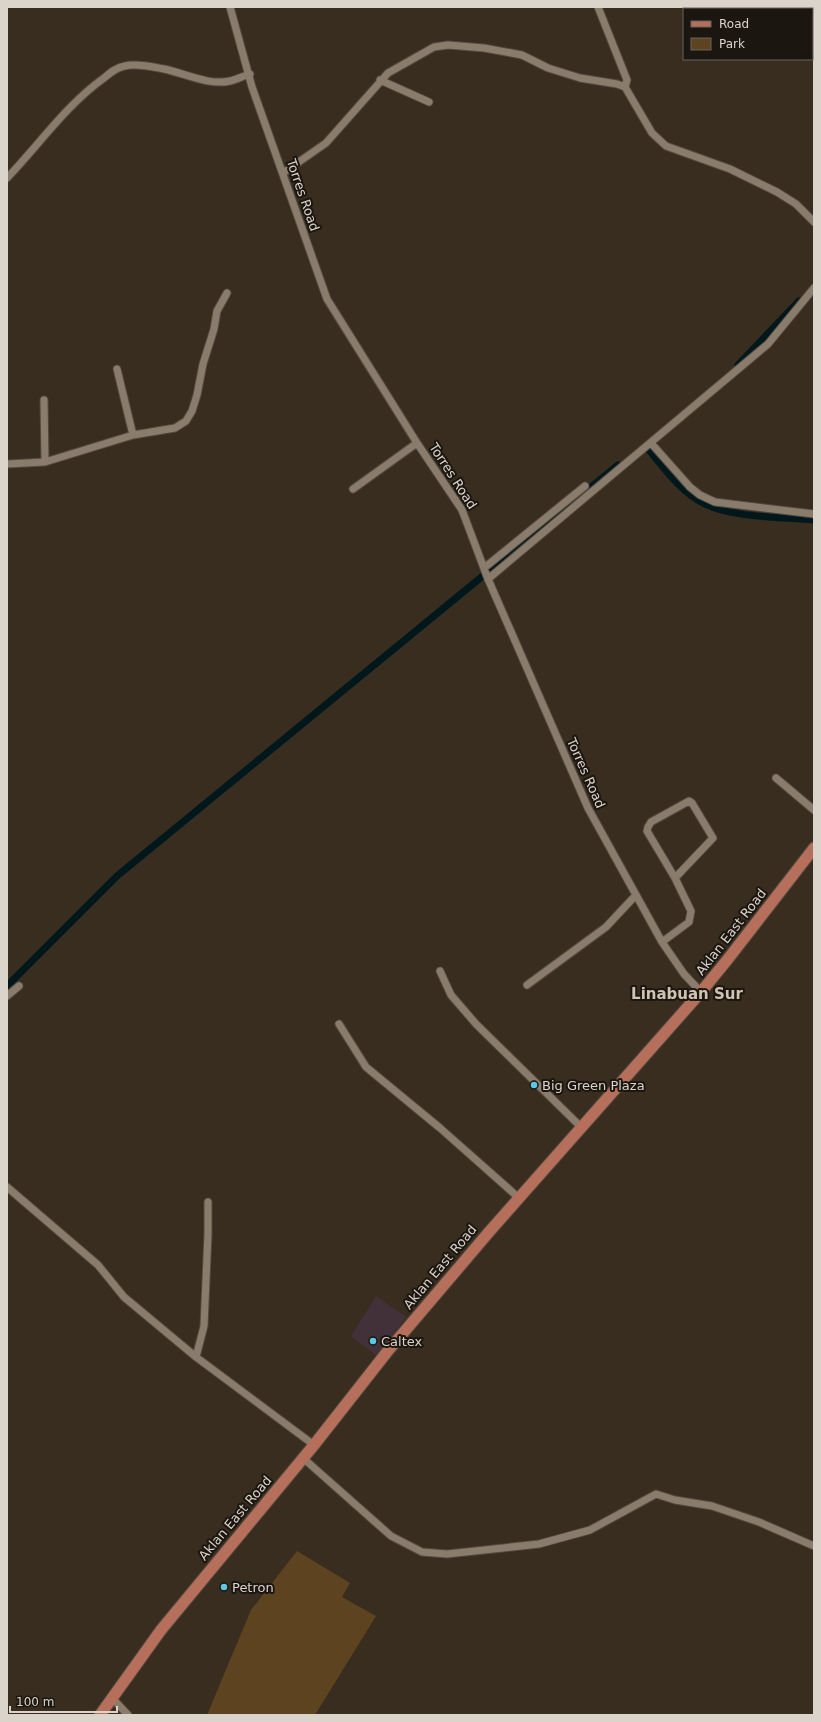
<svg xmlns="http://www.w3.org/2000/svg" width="821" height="1722" font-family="'DejaVu Sans',sans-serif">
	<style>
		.commercial { fill: #433139 }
		.green { fill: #5e4320 }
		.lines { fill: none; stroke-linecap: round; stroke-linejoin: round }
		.canal { stroke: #00181c; stroke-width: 7 }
		.street-casing { stroke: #544a3f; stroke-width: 9 }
		.primary-casing { stroke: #544a3f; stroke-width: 13 }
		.street { stroke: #897c6c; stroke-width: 7 }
		.primary { stroke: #b66f5b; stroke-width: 11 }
		.poi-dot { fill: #5ac8e6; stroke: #1b1610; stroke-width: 1.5 }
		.labels { text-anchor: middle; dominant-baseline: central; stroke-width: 4; stroke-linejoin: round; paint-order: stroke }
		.street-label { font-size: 13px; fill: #dbd4cb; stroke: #1b1610 }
		.poi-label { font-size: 13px; fill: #dbd4cb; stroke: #1b1610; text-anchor: start }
		.quarter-label { font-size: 15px; font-weight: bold; fill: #d1c3b2; stroke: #1b1610 }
	</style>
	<rect width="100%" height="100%" fill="#382d1f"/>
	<path class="commercial" d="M376,1296L406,1317L377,1356L351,1336Z"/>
	<path class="green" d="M297,1551L350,1583L342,1597L376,1616L315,1715H207L251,1610Z"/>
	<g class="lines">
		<path class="canal" d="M738,365L799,301
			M649,450C664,468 681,492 703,503C731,518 782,517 814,520
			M7,986L117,876L618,465"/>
		<g class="street-casing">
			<path id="street" d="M230,7L252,87L327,299L417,443L462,510L488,579L588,808L662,942L684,974L701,992
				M380,80L429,102
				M625,87L652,133L666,146L730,169L777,192L796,204L814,222
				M283,173L326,143L388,73L434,47L448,45L484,48L522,55L548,68L580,78L617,84L625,87L627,80L598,7
				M7,178C39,145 66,105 104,78C110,73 117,67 125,66C136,63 153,67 164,69C184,73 209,86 230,81C236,80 243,76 250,74
				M117,369L133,435
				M44,400L45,462
				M651,443L690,487L700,495L715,502L814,514
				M7,464L45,462L133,435L175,428L186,421L192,411L197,395L203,364L214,329L217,311L227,293
				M353,489L417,443
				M484,568L585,486
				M488,579L768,344L814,288
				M776,778L814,810
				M662,942L689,922L691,911L675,878L647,831L648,827L651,822L689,801L692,803L713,838L675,878
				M440,971L451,995L476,1024L581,1127
				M527,985L606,927L636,895
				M7,996L19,986
				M339,1024L366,1067L440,1128L519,1198
				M7,1187L98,1265L124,1297L196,1357L314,1445
				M196,1357L204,1326L208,1234V1202
				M303,1458L391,1536L422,1552L447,1554L539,1544L590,1530L656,1494L675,1500L712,1506L759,1522L814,1546
				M113,1699L128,1715"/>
		</g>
		<g class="primary-casing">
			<path id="primary" d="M100,1715L161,1630L314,1445L387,1352L489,1232L701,992L728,959L814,848"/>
		</g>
		<use href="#street" class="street"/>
		<use href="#primary" class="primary"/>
	</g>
	<g class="poi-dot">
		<circle cx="534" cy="1085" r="4"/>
		<circle cx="373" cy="1341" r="4"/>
		<circle cx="224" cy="1587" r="4"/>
	</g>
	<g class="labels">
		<g class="street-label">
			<text transform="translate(303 195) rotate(71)">Torres Road</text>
			<text transform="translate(453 476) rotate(57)">Torres Road</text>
			<text transform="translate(586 773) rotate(66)">Torres Road</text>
			<text transform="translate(731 932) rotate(-52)">Aklan East Road</text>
			<text transform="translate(440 1267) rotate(-50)">Aklan East Road</text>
			<text transform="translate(235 1518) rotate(-50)">Aklan East Road</text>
		</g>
		<g class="poi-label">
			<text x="542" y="1085">Big Green Plaza</text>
			<text x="381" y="1341">Caltex</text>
			<text x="232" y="1587">Petron</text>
		</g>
		<g class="quarter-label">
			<text x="687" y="994">Linabuan Sur</text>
		</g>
	</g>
	<rect width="821" height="1722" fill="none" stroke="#dbd4cb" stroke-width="16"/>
	<rect x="683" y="8" width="130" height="52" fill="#1b1610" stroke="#68625b"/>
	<rect x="691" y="21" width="20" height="6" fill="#b66f5b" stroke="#68625b"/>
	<text x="719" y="28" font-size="12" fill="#dbd4cb">Road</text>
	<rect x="691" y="38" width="20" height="12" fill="#5e4320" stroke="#68625b"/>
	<text x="719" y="48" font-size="12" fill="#dbd4cb">Park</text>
	<path d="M10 1706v6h107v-6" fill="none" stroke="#dbd4cb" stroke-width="2"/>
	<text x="16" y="1706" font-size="12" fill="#dbd4cb" stroke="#1b1610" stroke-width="3" paint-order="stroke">100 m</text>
</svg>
